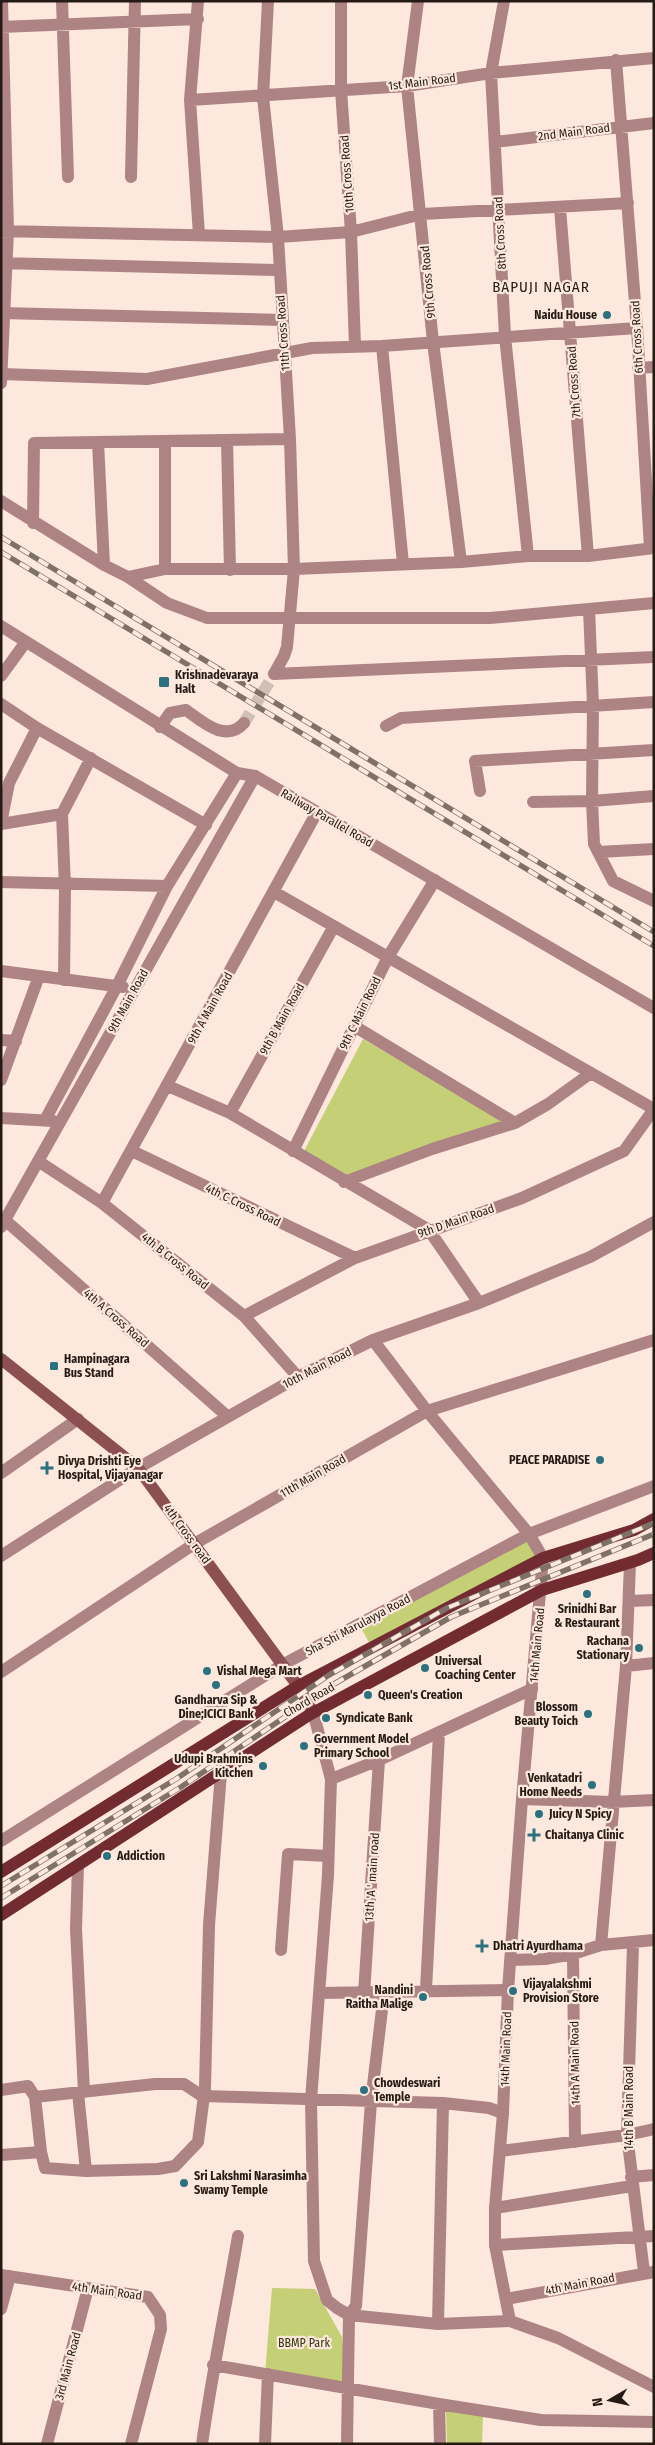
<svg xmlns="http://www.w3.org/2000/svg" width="655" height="2445" font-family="'Fira Sans Condensed',sans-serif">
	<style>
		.green { fill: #c5cf76 }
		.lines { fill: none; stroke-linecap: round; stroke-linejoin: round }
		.minor-tunnel { stroke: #d1bfb5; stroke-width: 12; stroke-dasharray: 12 6; stroke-linecap: butt }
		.minor { stroke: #ae8384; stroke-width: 12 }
		.tertiary { stroke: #ae8384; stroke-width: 12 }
		.secondary { stroke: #8c5053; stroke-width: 12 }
		.primary { stroke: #722b31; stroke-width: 12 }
		.rail-casing { stroke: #7f7168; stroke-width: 5.5 }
		.rail { stroke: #fce8dd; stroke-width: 4; stroke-dasharray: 11; stroke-linecap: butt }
		.poi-dot { fill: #2b727e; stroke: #fce8dd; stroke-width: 2 }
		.labels { text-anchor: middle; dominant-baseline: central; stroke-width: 4.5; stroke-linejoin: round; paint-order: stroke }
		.street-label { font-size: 12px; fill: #261b14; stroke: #fce8dd }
		.poi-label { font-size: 12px; font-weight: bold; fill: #261b14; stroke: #fce8dd; text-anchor: start }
		.park-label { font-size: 12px; fill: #353811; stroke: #fce8dd }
		.quarter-label { font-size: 15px; letter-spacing: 1px; fill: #261b14; stroke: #fce8dd }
	</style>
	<rect width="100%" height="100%" fill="#fce8dd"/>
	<path class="green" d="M363,1039L505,1122L342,1178L304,1151Z
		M528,1540L536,1556L370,1644L361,1628Z
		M272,2288L315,2289L342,2337L348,2387L265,2374Z
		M446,2411L483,2415L482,2444H447Z"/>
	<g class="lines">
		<path class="minor-tunnel" d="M244,723L274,674"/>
		<path class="minor" d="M62,1L68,177
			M198,1L190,100L199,235
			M268,1L263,97L278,237L290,439L294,569L287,647L284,656L274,674
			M341,1V90L351,232L355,346
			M418,1L407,86L433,342L461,562
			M504,1L491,73L505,336L528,556
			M1,27L198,19
			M616,60L637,328L650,548
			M190,100L407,86L491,73L654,58
			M495,142L654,123
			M131,177L135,1
			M560,208L588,556
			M1,231L278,237L351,232L422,214L628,203
			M1,263L278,270
			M1,313L282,320
			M382,346L403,564
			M638,368L654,367
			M1,374L147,379L312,348L382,346L637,328
			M1,383L8,231L2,1
			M227,440L230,570
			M98,442L104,565
			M165,442V569
			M1,501L104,565L128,577L167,603L207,618H490L589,609L593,705L592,801L594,844L613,881L654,901
			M33,523L34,443L290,439
			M128,577L165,569H294L461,562L528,556H588L654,548
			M589,609L654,603
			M274,674L654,657
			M1,676L25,643
			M1,704L37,728L206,825
			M386,726L401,718L654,702
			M160,727L170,713L186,710C204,723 226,743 244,723
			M480,791L475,761L654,750
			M533,802L592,801L654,796
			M62,814L65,887L64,980
			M1,823L9,783L37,728
			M1,824L62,814L91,758
			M598,852L654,849
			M1,882L167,886
			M274,892L654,1109
			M1,971L123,987
			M354,1026L515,1123
			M1,1040L16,1041
			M1,1080L39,976
			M168,1086L230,1113L429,1230L479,1303
			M230,1113L334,926
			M1,1118L53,1121
			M45,1120L117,986L167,886L237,773
			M132,1151L355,1258
			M293,1151L388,957L435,880
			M38,1161L102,1203L244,1316L298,1377
			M344,1182L432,1149L515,1123L548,1104L591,1073
			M102,1203L317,812
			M5,1220L227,1416
			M1,1227L255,776
			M244,1316L355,1258L522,1198L624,1151L654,1109
			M373,1340L427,1411L529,1534L543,1558
			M1,1473L78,1419
			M1,1556L138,1468L298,1377L373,1340L479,1303L590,1257L654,1222
			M629,1601L654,1600
			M626,1666L654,1663
			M1,1672L194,1544L427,1411L654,1340
			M313,1712L331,1779L328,1875L311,2100L314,2261L327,2300L337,2308L349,2315L356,2306L371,2102L384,1993
			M331,1779L379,1760L532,1689
			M522,1799L612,1802L654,1800
			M78,1865L76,1929L84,2092
			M633,1944L627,2135L644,2272
			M601,1945L626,1666L630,1563
			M281,1950L288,1854L328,1856
			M573,1954L575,2142
			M511,1960L545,1959L573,1954L601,1945L654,1940
			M426,1990L439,1733
			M320,1993L508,1990
			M364,1994L379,1760
			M1,2090L28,2086L35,2097L155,2084H184L202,2096L443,2103L489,2108L503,2113
			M78,2093L86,2171
			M35,2097L41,2152L45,2168L86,2171L158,2169L175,2166L198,2142L205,2088L209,1925L221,1773
			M500,2151L627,2135L654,2129
			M1,2155L41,2152
			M631,2177L654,2175
			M495,2208L632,2186
			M495,2245L654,2236
			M1,2275L148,2297L160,2315L161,2329L131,2444
			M506,2299L654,2272
			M1,2309L10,2276
			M438,2324L443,2103
			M213,2365L439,2404L541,2420L654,2422
			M439,2404L440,2444
			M47,2444L88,2288
			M202,2444C212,2374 226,2306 238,2236
			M265,2444L268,2374
			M347,2444L349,2315L438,2324L510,2321"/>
		<path class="tertiary" d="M1,626L237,773L255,776L654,1008
			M543,1558L522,1799L508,1990L503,2113L495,2208V2245L510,2321L558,2338L654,2387
			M1,1841L282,1665L529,1534L654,1486"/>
		<path class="secondary" d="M1,1359L138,1468L298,1686L313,1712"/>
		<path class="primary" d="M1,1872L298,1686L543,1558L634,1530L654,1519
			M1,1915L309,1715L542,1590L638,1560L654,1553"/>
		<g class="rail-casing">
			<path id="rail" d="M1,537L654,932
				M1,552L654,946
				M1,1886L176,1779L329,1675L447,1608L654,1523
				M1,1898L181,1787L334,1684L451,1617L654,1534"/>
		</g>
		<use href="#rail" class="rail"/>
	</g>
	<g class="poi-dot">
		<circle cx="607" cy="315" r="5"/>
		<rect x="158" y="676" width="12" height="12" rx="2.5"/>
		<rect x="49" y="1361" width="10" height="10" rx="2.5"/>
		<circle cx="600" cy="1460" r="5"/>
		<path d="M44.5 1460.5h5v5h5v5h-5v5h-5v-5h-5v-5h5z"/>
		<circle cx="587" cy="1594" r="5"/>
		<circle cx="639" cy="1648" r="5"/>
		<circle cx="425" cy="1668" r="5"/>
		<circle cx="207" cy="1671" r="5"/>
		<circle cx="216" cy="1685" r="5"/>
		<circle cx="368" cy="1695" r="5"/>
		<circle cx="588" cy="1714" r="5"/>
		<circle cx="326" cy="1718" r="5"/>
		<circle cx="304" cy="1746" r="5"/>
		<circle cx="263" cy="1766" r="5"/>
		<circle cx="592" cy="1785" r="5"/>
		<circle cx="539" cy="1814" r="5"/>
		<path d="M531.5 1827.5h5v5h5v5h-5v5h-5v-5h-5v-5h5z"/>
		<circle cx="107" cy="1856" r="5"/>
		<path d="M479.5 1938.5h5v5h5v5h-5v5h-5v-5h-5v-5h5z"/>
		<circle cx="513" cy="1991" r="5"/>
		<circle cx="423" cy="1997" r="5"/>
		<circle cx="364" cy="2090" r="5"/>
		<circle cx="184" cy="2183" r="5"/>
	</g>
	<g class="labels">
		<g class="street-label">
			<text transform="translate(422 82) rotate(-7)">1st Main Road</text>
			<text transform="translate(574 132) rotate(-7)">2nd Main Road</text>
			<text transform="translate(347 174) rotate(-94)">10th Cross Road</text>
			<text transform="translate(500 233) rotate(-93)">8th Cross Road</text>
			<text transform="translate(428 282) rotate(-95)">9th Cross Road</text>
			<text transform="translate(283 333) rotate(-94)">11th Cross Road</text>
			<text transform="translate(637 337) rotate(-93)">6th Cross Road</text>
			<text transform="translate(574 382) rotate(-94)">7th Cross Road</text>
			<text transform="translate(327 818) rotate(30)">Railway Parallel Road</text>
			<text transform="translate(128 1001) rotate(-61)">9th Main Road</text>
			<text transform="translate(210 1008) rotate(-61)">9th A Main Road</text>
			<text transform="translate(360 1013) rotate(-64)">9th C Main Road</text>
			<text transform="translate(282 1019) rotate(-61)">9th B Main Road</text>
			<text transform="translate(243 1205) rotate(26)">4th C Cross Road</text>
			<text transform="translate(456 1221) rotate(-19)">9th D Main Road</text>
			<text transform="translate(175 1261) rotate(39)">4th B Cross Road</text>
			<text transform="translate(116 1318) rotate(41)">4th A Cross Road</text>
			<text transform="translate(317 1368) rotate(-27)">10th Main Road</text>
			<text transform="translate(313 1476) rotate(-30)">11th Main Road</text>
			<text transform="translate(187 1534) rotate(54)">4th Cross road</text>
			<text transform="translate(358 1625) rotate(-28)">Sha Shi Marulayya Road</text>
			<text transform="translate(537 1645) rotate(-85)">14th Main Road</text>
			<text transform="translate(309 1700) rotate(-30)">Chord Road</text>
			<text transform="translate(372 1877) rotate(-86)">13th 'A ' main road</text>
			<text transform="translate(506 2049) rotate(-88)">14th Main Road</text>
			<text transform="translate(575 2063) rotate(-91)">14th A Main Road</text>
			<text transform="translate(629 2108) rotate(-90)">14th B Main Road</text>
			<text transform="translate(580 2284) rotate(-11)">4th Main Road</text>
			<text transform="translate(107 2291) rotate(8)">4th Main Road</text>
			<text transform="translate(68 2366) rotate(-75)">3rd Main Road</text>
		</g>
		<g class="poi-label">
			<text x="597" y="315" text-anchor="end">Naidu House</text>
			<text x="175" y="675">Krishnadevaraya<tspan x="175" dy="14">Halt</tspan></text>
			<text x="64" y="1359">Hampinagara<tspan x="64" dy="14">Bus Stand</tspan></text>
			<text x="590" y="1460" text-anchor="end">PEACE PARADISE</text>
			<text x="58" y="1461">Divya Drishti Eye<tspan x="58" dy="14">Hospital, Vijayanagar</tspan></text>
			<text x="587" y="1609" text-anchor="middle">Srinidhi Bar<tspan x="587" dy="14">&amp; Restaurant</tspan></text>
			<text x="629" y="1641" text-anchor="end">Rachana<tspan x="629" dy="14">Stationary</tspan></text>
			<text x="435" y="1661">Universal<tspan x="435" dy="14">Coaching Center</tspan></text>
			<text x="217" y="1671">Vishal Mega Mart</text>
			<text x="378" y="1695">Queen's Creation</text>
			<text x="216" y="1700" text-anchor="middle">Gandharva Sip &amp;<tspan x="216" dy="14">Dine;ICICI Bank</tspan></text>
			<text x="578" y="1707" text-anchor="end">Blossom<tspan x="578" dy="14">Beauty Toich</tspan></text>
			<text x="336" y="1718">Syndicate Bank</text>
			<text x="314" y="1739">Government Model<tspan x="314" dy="14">Primary School</tspan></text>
			<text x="253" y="1759" text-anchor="end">Udupi Brahmins<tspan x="253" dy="14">Kitchen</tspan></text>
			<text x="582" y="1778" text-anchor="end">Venkatadri<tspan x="582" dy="14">Home Needs</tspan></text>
			<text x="549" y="1814">Juicy N Spicy</text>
			<text x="545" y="1835">Chaitanya Clinic</text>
			<text x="117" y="1856">Addiction</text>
			<text x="493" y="1946">Dhatri Ayurdhama</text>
			<text x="523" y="1984">Vijayalakshmi<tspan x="523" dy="14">Provision Store</tspan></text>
			<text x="413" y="1990" text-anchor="end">Nandini<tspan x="413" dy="14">Raitha Malige</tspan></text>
			<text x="374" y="2083">Chowdeswari<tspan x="374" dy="14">Temple</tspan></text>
			<text x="194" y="2176">Sri Lakshmi Narasimha<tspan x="194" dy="14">Swamy Temple</tspan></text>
		</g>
		<g class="park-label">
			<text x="304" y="2343">BBMP Park</text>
		</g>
		<g class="quarter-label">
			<text x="541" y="287">BAPUJI NAGAR</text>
		</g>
	</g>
	<rect width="655" height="2445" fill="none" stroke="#261b14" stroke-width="5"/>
	<g transform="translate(610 2400) rotate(261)" stroke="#fce8dd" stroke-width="4" paint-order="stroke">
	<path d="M0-4L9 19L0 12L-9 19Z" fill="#261b14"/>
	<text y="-8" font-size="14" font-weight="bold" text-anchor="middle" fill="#261b14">N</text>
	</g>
</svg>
